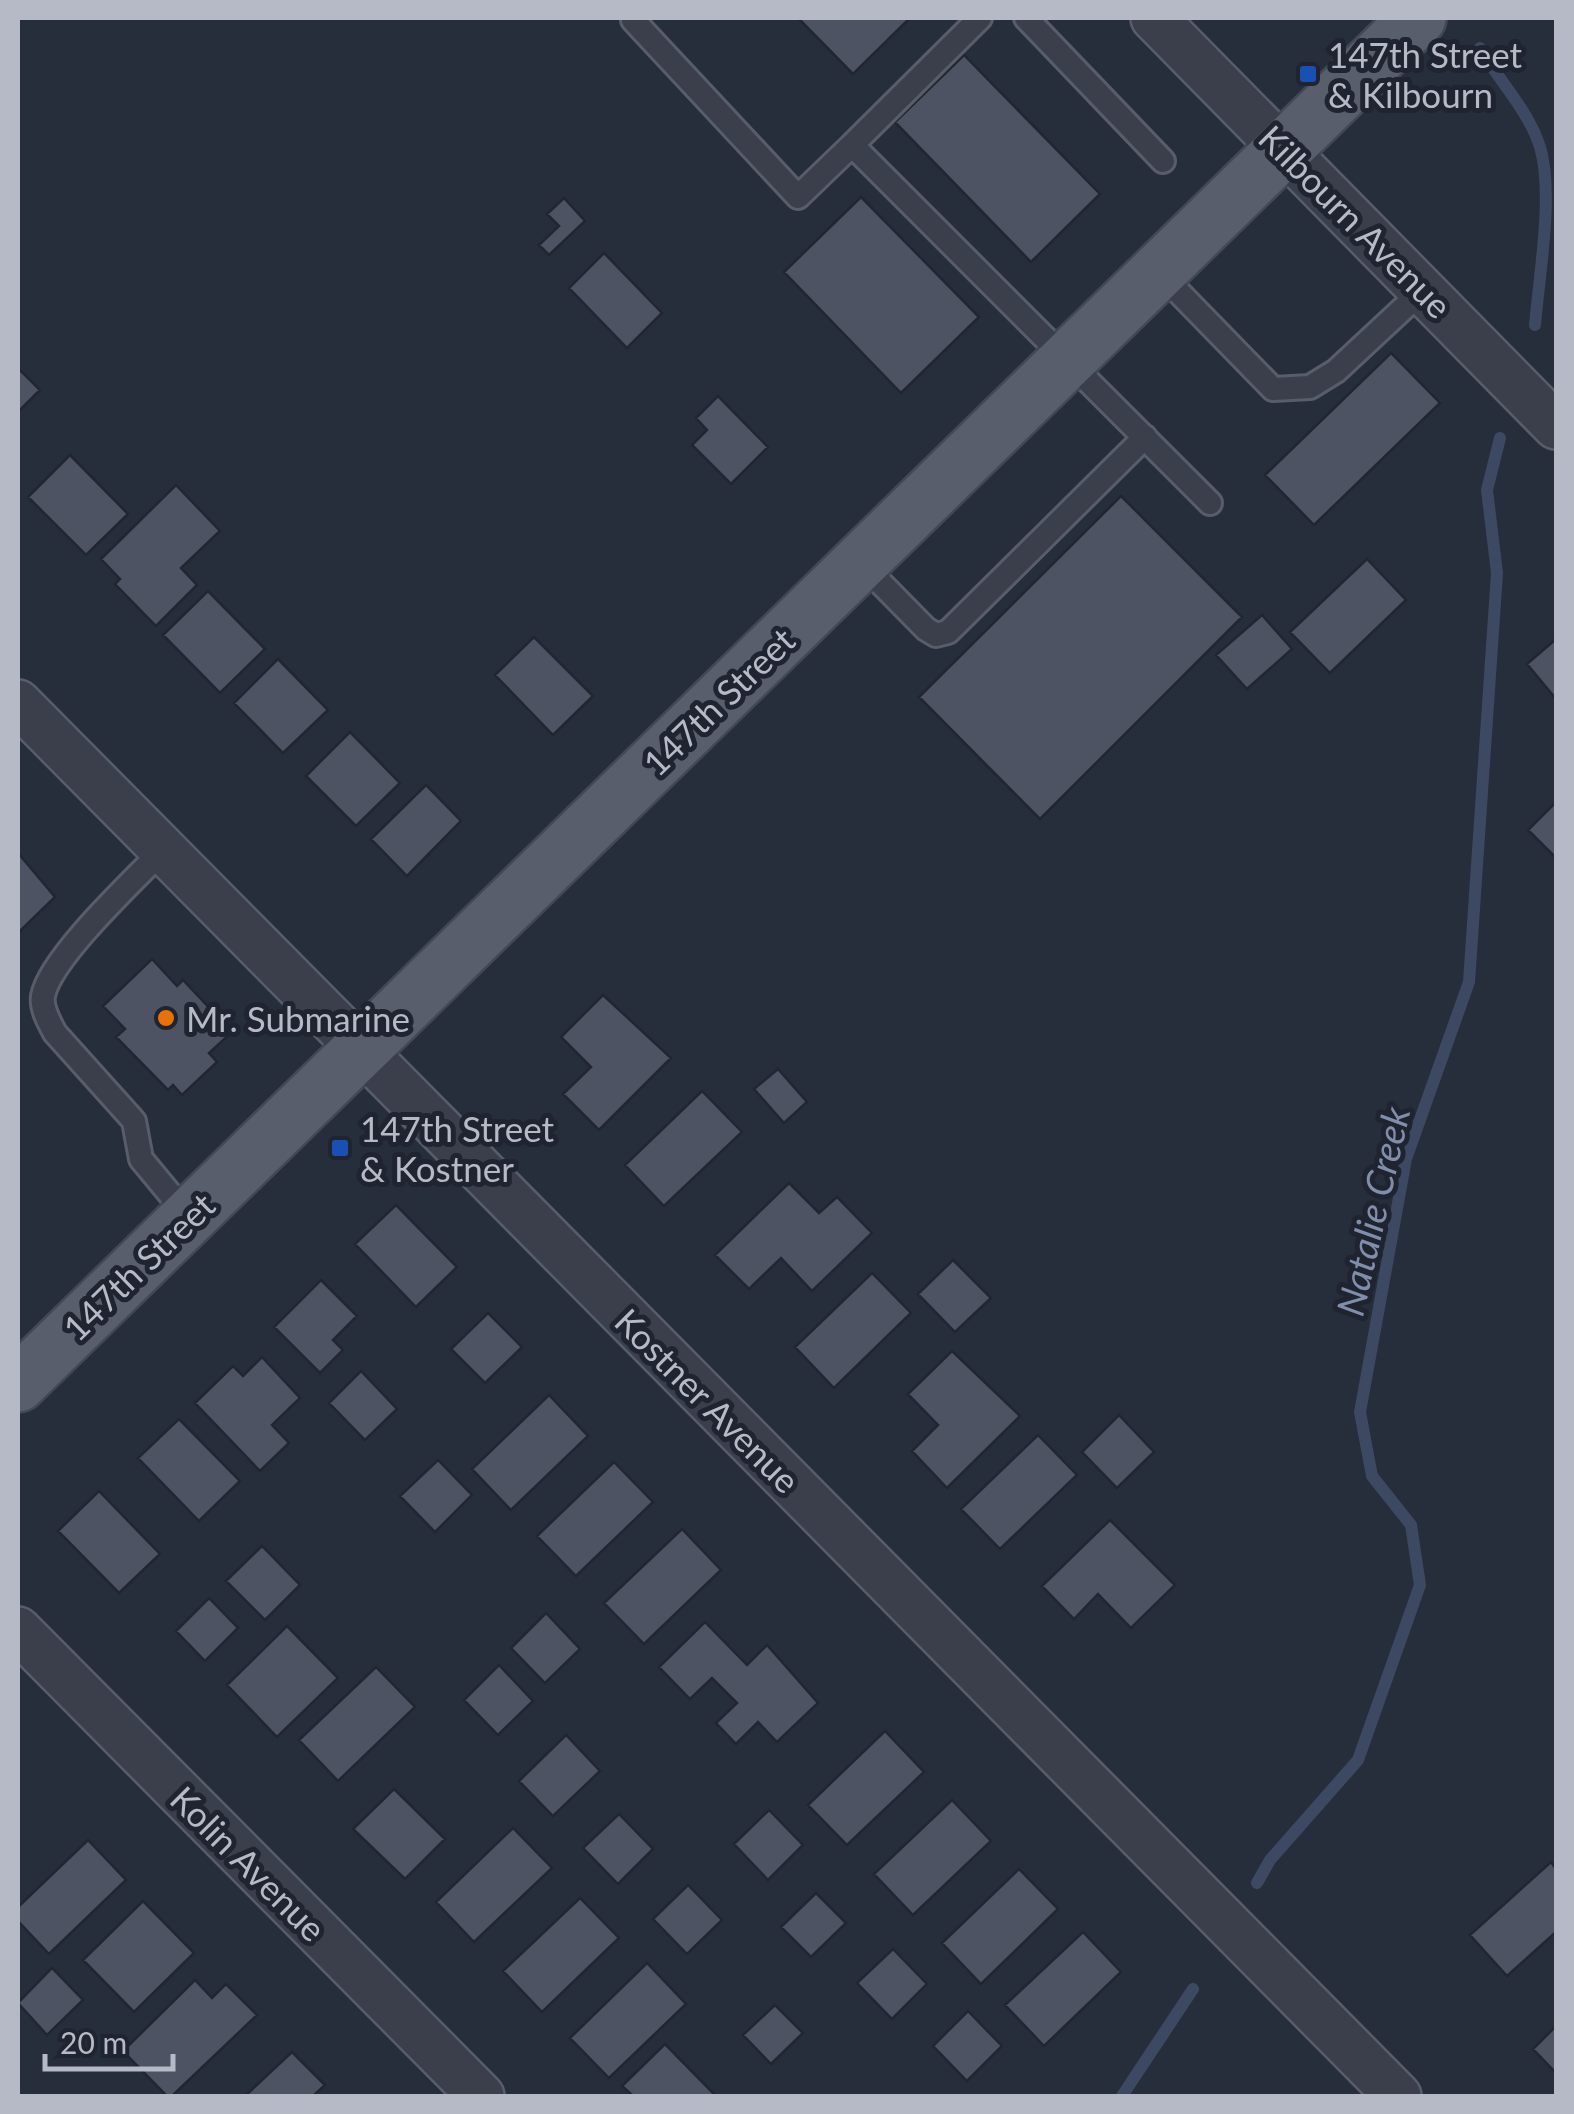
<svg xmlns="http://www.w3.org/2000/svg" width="1574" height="2114" font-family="Lato,sans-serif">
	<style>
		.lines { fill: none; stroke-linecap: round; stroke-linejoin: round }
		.stream { stroke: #3d4962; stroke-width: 12 }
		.building { fill: #4d5363; stroke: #212632; stroke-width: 2.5 }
		.service-casing { stroke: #585d69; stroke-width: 28 }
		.minor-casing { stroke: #585d69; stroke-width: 50 }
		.primary-casing { stroke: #434854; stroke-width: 60 }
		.service { stroke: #3a3f4b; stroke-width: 22 }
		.minor { stroke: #3a3f4b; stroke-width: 45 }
		.primary { stroke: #585e6b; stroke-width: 55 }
		.transit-dot { fill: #1a4fb4; stroke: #1f2430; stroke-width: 4 }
		.food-dot { fill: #e8710a; stroke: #1f2430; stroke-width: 4 }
		.labels { text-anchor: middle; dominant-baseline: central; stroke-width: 10; stroke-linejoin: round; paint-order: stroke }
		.poi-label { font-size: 35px; fill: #b6bac6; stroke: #1f2430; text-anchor: start }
		.street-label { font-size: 35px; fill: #b6bac6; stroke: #1f2430 }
		.water-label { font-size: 38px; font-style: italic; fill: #808eab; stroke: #1f2430 }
	</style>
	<rect width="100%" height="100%" fill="#262d3b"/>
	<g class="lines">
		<path class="stream" d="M1480,48C1499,81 1529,111 1540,147C1554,193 1539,276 1535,325
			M1257,1883L1270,1860L1358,1760L1420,1585L1411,1525L1372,1476L1360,1412L1406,1159L1469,982L1497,573L1487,490L1500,438
			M1122,2096L1193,1989"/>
	</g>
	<path class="building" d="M798,18H910L853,74Z
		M964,55L1100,194L1031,262L895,122Z
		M861,197L979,317L901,393L784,272Z
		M564,198L585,221L549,255L539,245L559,226L547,214Z
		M604,253L662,313L627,348L569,288Z
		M1391,353L1440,403L1314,525L1265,475Z
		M18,368L40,390L18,412Z
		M718,396L768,447L731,484L692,445L707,430L696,418Z
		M70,455L128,514L86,555L28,497Z
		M176,485L220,531L181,568L197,585L156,626L115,584L120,579L101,559Z
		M1121,496L1242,617L1040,819L919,697Z
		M1367,559L1406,600L1330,673L1290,632Z
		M208,591L265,649L220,693L163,635Z
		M1262,615L1292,649L1247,689L1216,655Z
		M534,637L593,696L553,735L495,675Z
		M1556,639V699L1527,664Z
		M278,659L328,710L283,753L234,703Z
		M350,732L400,783L356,826L306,776Z
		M426,785L461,821L407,876L371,839Z
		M1556,802V858L1528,830Z
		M18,853L55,897L18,933Z
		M152,959L177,986L183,980L232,1032L209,1053L217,1062L182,1095L173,1085L168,1090L116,1037L125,1029L103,1006Z
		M603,995L671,1058L599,1130L563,1094L591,1067L561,1037Z
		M778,1069L807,1102L784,1123L754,1089Z
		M702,1091L742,1132L664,1206L625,1165Z
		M789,1183L819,1213L837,1197L872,1233L812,1291L781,1258L749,1289L715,1255Z
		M396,1205L457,1267L416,1307L355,1244Z
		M953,1260L991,1298L955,1332L918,1294Z
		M872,1273L911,1313L834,1388L795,1347Z
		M321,1280L357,1316L333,1340L343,1350L320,1373L274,1327Z
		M488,1313L522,1347L485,1383L451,1349Z
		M952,1351L1020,1416L947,1488L912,1451L938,1425L908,1394Z
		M262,1357L300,1398L272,1425L289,1443L260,1471L195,1403L233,1366L243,1376Z
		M361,1371L397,1409L365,1440L329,1403Z
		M549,1395L588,1436L511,1510L472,1469Z
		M1119,1415L1154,1452L1117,1488L1082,1452Z
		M179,1419L240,1481L199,1521L138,1458Z
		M1038,1435L1077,1475L1000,1549L961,1509Z
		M438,1460L472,1495L435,1532L400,1496Z
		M614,1462L653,1502L576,1576L537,1536Z
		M99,1491L160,1554L119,1593L58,1531Z
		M1110,1520L1175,1585L1131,1628L1098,1594L1074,1619L1042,1586Z
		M682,1529L721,1570L644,1644L604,1603Z
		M262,1546L300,1585L265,1620L226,1581Z
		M209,1598L238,1628L205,1661L176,1631Z
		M546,1613L580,1649L545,1683L511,1648Z
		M705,1622L747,1665L767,1645L818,1703L777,1742L758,1722L736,1744L716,1723L737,1703L712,1678L690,1699L659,1667Z
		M287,1626L338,1678L277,1737L227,1685Z
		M499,1665L533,1701L498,1735L464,1700Z
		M376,1667L415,1707L338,1781L299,1740Z
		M885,1731L924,1772L847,1845L808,1805Z
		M566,1735L600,1771L553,1816L519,1781Z
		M394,1789L445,1839L405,1879L353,1829Z
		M952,1800L991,1841L913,1915L874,1874Z
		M769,1810L803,1845L768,1880L734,1844Z
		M619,1814L653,1849L618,1884L583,1848Z
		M513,1828L552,1868L474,1942L436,1902Z
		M88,1840L126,1880L49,1954L18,1921V1907Z
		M1551,1862L1556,1869V1932L1507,1976L1470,1935Z
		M1019,1869L1058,1909L981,1984L942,1943Z
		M688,1885L722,1920L687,1954L653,1919Z
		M816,1893L846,1923L811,1957L781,1927Z
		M580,1898L619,1938L542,2012L503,1971Z
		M143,1901L194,1953L134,2012L83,1960Z
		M1083,1932L1121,1972L1044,2046L1005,2005Z
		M893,1949L927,1984L892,2019L857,1983Z
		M647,1963L686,2004L609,2078L570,2038Z
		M52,1968L83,2000L47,2035L18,2003Z
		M195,1980L212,1998L226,1984L257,2015L172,2096H167L123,2051Z
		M775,2005L803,2033L771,2064L743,2035Z
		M968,2011L1002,2046L967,2081L933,2046Z
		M1556,2026V2073L1533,2049Z
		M665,2044L716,2096H633L622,2086Z
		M292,2052L325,2085L313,2096H245Z"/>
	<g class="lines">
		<g class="service-casing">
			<path id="service" d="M635,18L633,20L798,197L852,145
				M980,18L852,145L1210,503
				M1026,18L1163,161
				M1158,271L1273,389L1310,387L1336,371L1423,290
				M860,562L926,629L936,635L948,632L1145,437
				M163,850C135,879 50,958 43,996C41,1008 49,1022 55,1033L134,1121L141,1159L189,1217"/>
		</g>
		<g class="minor-casing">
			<path id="minor" d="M1154,18L1556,426
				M18,703L1398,2096
				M18,1630L481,2096"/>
		</g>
		<g class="primary-casing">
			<path id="primary" d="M18,1384L1418,18"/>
		</g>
		<use href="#service" class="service"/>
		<use href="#minor" class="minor"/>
		<use href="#primary" class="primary"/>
	</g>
	<g class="transit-dot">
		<rect x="1298" y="64" width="20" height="20" rx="5"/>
		<rect x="330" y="1138" width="20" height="20" rx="5"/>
	</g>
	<circle class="food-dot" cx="166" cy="1018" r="10"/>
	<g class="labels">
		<g class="poi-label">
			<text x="1328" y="54">147th Street<tspan x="1328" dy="40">&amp; Kilbourn</tspan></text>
			<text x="186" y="1018">Mr. Submarine</text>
			<text x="360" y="1128">147th Street<tspan x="360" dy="40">&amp; Kostner</tspan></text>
		</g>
		<g class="street-label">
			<text transform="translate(1356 221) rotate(45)">Kilbourn Avenue</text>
			<text transform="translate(718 701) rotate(-44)">147th Street</text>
			<text transform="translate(138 1266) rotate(-44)">147th Street</text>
			<text transform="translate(708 1400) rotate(45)">Kostner Avenue</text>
			<text transform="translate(249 1863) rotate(45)">Kolin Avenue</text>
		</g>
		<g class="water-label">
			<text transform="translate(1372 1211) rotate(-77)">Natalie Creek</text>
		</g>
	</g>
	<rect width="1574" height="2114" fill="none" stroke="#b6bac6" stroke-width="40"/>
	<path d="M45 2054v15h128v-15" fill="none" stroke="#b6bac6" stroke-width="5"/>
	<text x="60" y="2054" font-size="30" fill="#b6bac6" stroke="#1f2430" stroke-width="8" paint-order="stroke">20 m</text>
</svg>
